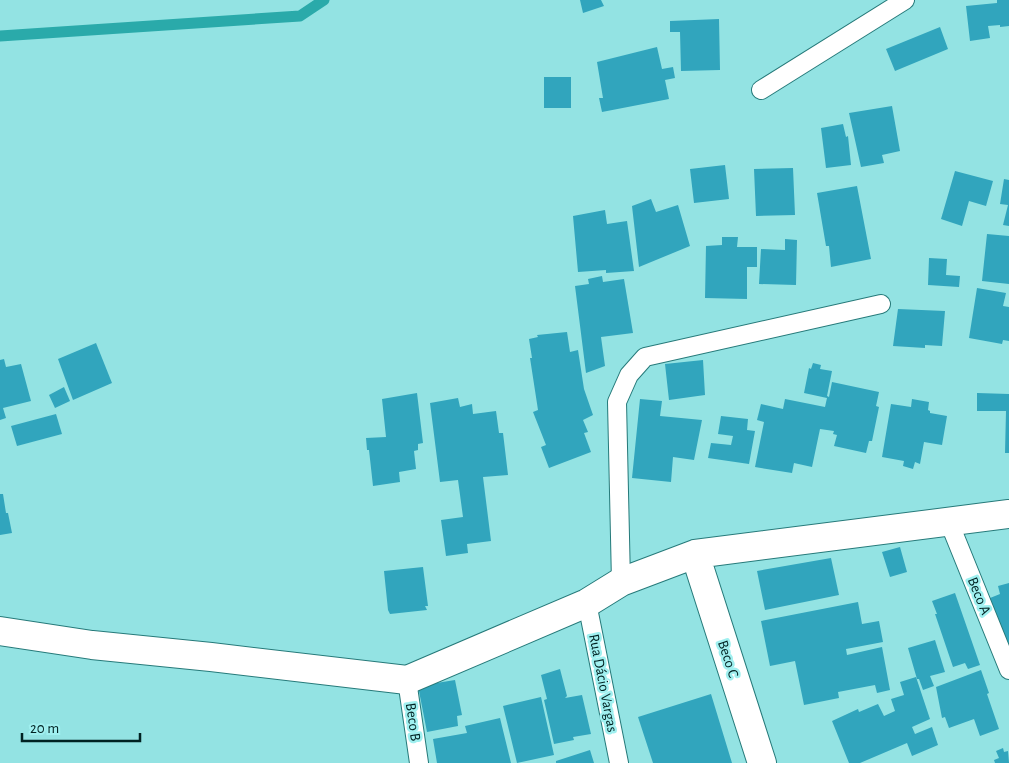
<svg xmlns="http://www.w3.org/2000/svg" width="1009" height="763" font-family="'Alegreya Sans',sans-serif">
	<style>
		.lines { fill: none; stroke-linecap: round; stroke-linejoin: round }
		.stream { stroke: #2aaaaa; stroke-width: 11 }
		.building { fill: #31a5bd }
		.service-casing { stroke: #267a7a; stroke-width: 20 }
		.minor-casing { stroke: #267a7a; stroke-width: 30 }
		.service { stroke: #fff; stroke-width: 18 }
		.minor { stroke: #fff; stroke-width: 28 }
		.labels { text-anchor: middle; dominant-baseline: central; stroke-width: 5; stroke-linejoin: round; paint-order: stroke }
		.street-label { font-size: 15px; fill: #022; stroke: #a0f0f0 }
	</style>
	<rect width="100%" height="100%" fill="#93e3e3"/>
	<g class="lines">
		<path class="stream" d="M0,36L300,16L324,0"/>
	</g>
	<path class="building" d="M580,0H601L604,6L583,13Z
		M997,0H1009V26L1000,27V25L988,26L990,38L970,41L966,6L997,3Z
		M719,19L720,70L681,71L680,32H670V21Z
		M940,27L948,49L895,71L886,49Z
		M657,47L662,69L673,67L675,78L665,80L669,99L602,112L599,98H603L597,62Z
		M544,77H571V108H544Z
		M892,106L900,151L882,155L884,163L861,167L849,113Z
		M843,124L846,137L848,136L851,165L826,168L821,128Z
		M725,165L729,199L694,203L690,169Z
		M793,168L795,215L756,216L754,169Z
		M955,171L993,181L986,206L969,201L962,226L941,219Z
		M1004,179L1009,180V226L1003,225L1008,205L1000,204Z
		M857,186L871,259L831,267L829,246H826L817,193Z
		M651,199L656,212L678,205L690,246L639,267L632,206Z
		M605,210L607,224L627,221L634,271L606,273V270L578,272L573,216Z
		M987,234L1009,236V284L982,281Z
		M722,237H738L737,247H757V267H747V299L705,298L706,246L722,245Z
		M785,239L797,240L796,285L759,284L761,249L785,250Z
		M929,258L947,259L946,275L960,276L959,287L928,285Z
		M602,276L603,282L624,279L633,333L601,337L605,366L586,373L575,286L589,284L588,279Z
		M977,288L1006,293L1003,306L1009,307V341L1003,340L1002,344L969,338Z
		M898,309L945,311L942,346L925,345V348L893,346Z
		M567,332L570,352L578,350L584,389L593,415L583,420L588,432L584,433L591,452L549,468L541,447L546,445L533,412L538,410L530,358H532L529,339L538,337L537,335Z
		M96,343L112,383L73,400L58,359Z
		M4,359L6,367L21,364L31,401L3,408L6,418L0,420V360Z
		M703,360L705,395L669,400L665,364Z
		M813,363L821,365L820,369L832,371L827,396L829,397L832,382L879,392L876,406L879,407L872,441H869L866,453L834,446L837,435L833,434L834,431L820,429L812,467L794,463L792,473L755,467L764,422L757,420L761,404L783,409L785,399L825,407L827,398L804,393L809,368L811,369Z
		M64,387L70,401L55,408L49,395Z
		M417,393L423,443L418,444V450L414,451L416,469L399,472L400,482L373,486L369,450H367L366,438L386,437L382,399Z
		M977,393L1009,394V453H1005L1006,411H977Z
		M458,398L460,407L472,404L473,414L496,411L499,433H503L508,475L483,477L491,541L467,544L468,553L446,556L441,520L463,517L458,480L440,482L430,403Z
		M640,399L662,401L660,416L702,420L694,460L673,457L671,482L632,478Z
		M912,399L929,402L928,410L930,411V413L947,416L942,445L924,442L920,464L915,462L913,469L903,466L904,461L882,457L891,404L911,407Z
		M56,414L62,434L17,446L11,426Z
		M721,416L748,419L747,430L755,431L749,464L708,458L711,443L731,445L733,436L718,434Z
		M0,494H3L6,513H8L12,533L0,535Z
		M900,547L907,572L890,577L882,552Z
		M831,558L839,595L765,610L757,571Z
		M423,567L428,606H425L427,610L390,614L388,610L384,571Z
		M1009,583V660L985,600L1000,594L998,586Z
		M955,593L980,665L968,669L965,663L953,667L935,614H937L932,601Z
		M858,602L862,624L879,621L883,642L846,649L847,655L882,647L890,690L877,693L875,685L838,692L839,698L804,705L795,661L770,666L761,621Z
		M935,640L945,672L930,676L934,686L923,690L919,679H917L908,648Z
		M560,669L567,696L565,698L582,695L591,734L573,737L574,740L554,744L544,700L547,699L541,675Z
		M981,670L989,693L987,694L999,729L980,736L974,719L949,728L945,717L942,718L936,687Z
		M916,677L930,719L912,727L915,734L932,727L938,745L912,756L907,743L860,763H849L832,721L858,709L859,712L878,704L884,716L895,711L891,699L904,695L900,682Z
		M455,680L462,715L457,716L458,726L427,732L418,686Z
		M711,694L732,763H653L638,717Z
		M541,697L554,755L517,763L503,706Z
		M500,718L511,763H437L433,739L467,733L465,726Z
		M1003,748L1004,752L1008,751L1009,763H995L994,760L999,758L996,751Z
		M590,750L594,763H556V761Z"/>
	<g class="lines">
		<g class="service-casing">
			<path id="service" d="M761,90L905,0
				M949,522L1009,670
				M621,582L617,402L629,375L645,357L881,304
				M587,603L619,763
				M407,680L419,763"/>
		</g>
		<g class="minor-casing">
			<path id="minor" d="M695,554L762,763
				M0,631L92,645L211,657L407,680L587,603L621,582L695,554L1009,514"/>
		</g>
		<use href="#service" class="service"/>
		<use href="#minor" class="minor"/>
	</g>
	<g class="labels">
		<g class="street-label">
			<text transform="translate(979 596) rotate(68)">Beco A</text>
			<text transform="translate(728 659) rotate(72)">Beco C</text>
			<text transform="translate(603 683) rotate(79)">Rua Dácio Vargas</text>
			<text transform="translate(413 722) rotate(82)">Beco B</text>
		</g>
	</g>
	<path d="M22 733v8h118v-8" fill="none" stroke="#002222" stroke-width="2.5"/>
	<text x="30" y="733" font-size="15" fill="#002222" stroke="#a0f0f0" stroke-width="4" paint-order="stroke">20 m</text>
</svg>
